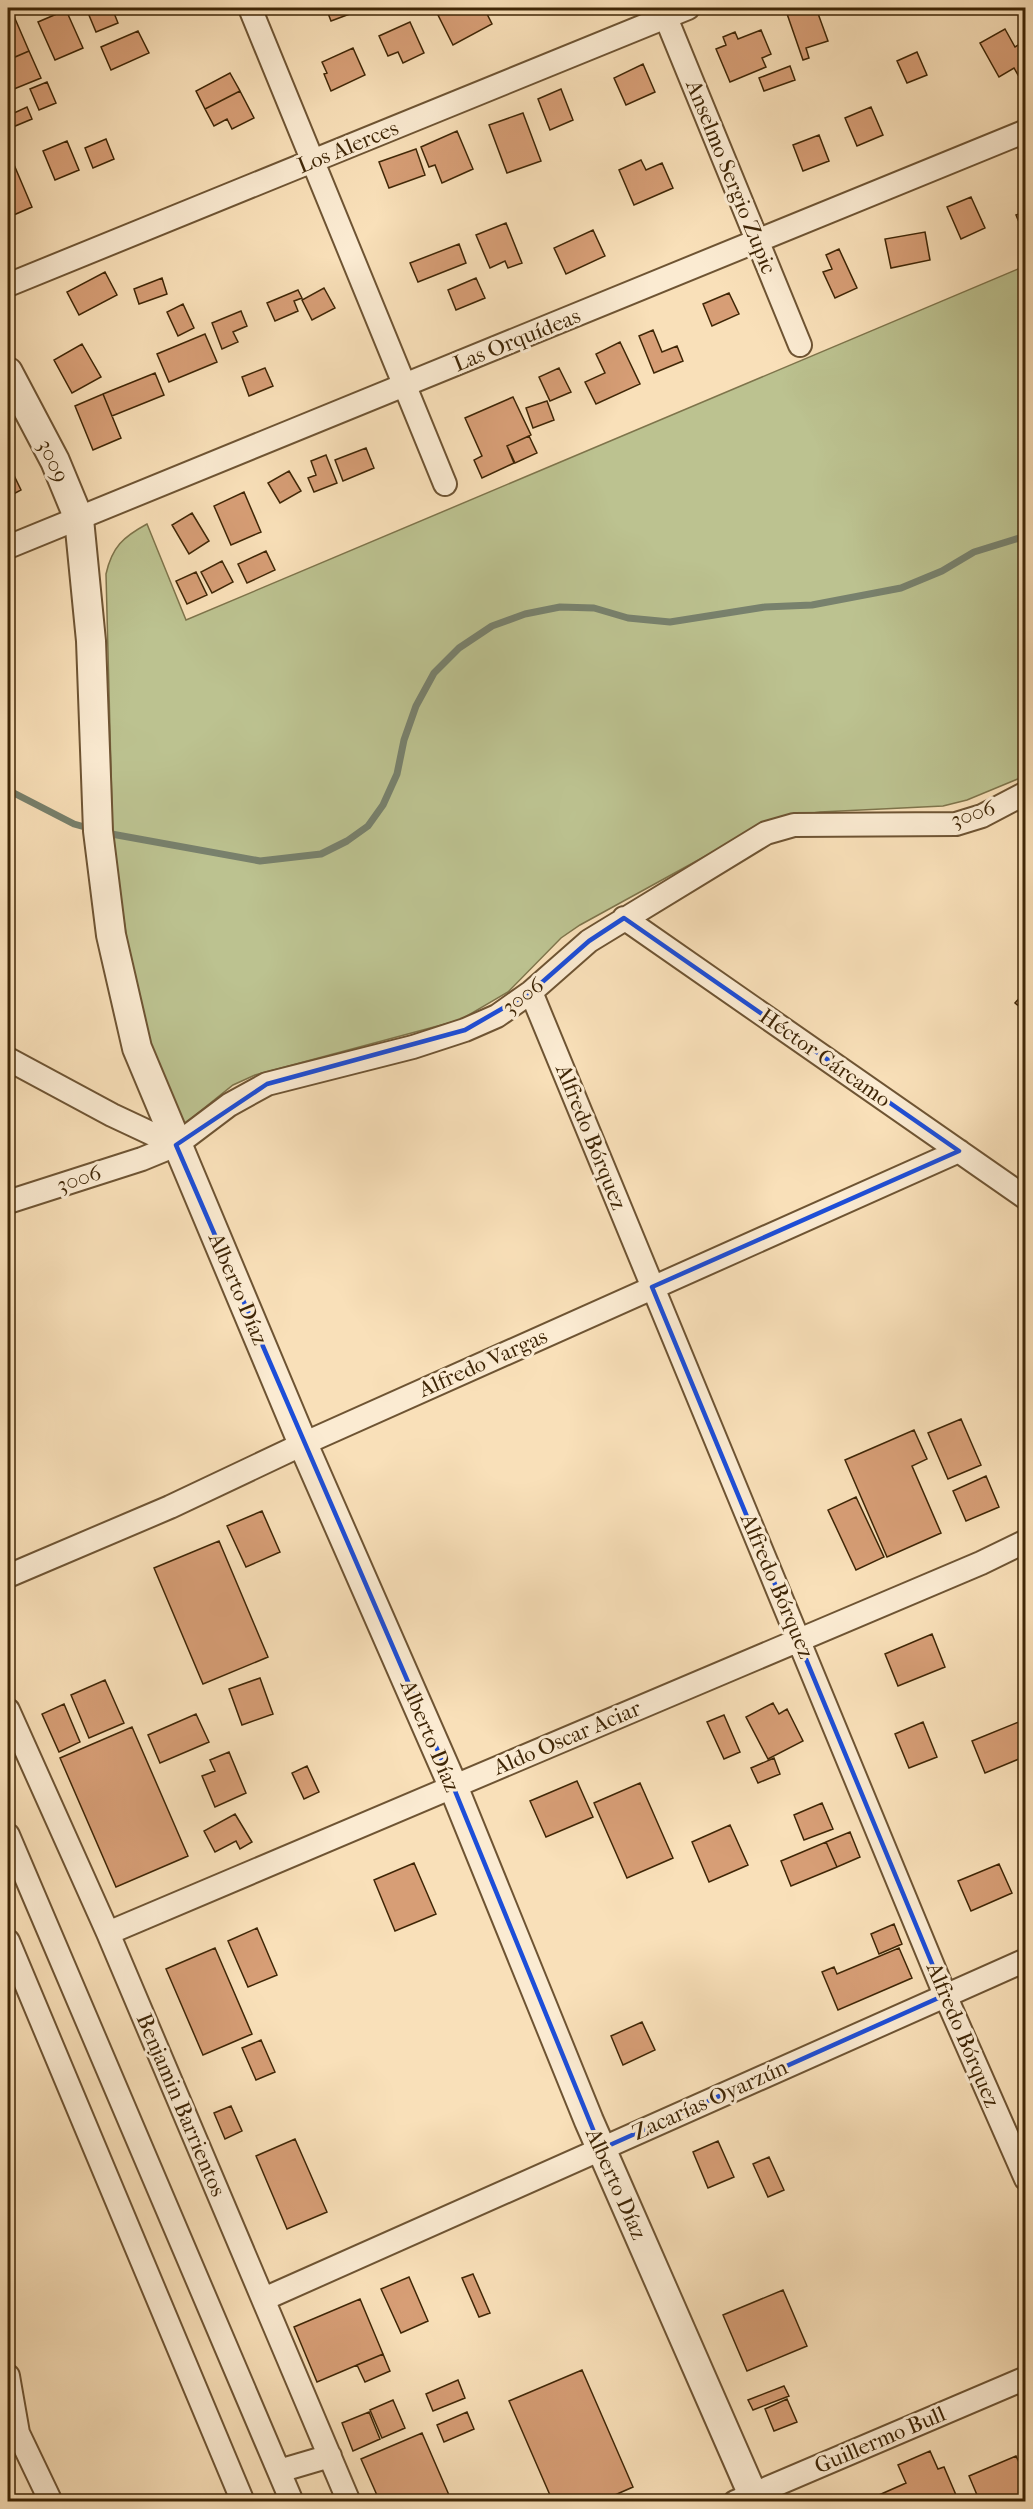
<svg xmlns="http://www.w3.org/2000/svg" width="1033" height="2509" font-family="'IM FELL French Canon',serif">
	<style>
		.green { fill: #bcc290; stroke: #7e744b; stroke-width: 1.5 }
		.lines { fill: none; stroke-linecap: round; stroke-linejoin: round }
		.stream { stroke: #78816d; stroke-width: 7 }
		.building { fill: #d79e76; stroke: #3f2606; stroke-width: 1.5 }
		.minor-casing { stroke: #6e5433; stroke-width: 26 }
		.tertiary-casing { stroke: #6e5433; stroke-width: 32 }
		.minor { stroke: #fbebd2; stroke-width: 22 }
		.tertiary { stroke: #fbebd2; stroke-width: 28 }
		.marked { fill: none; stroke: #1d4ed8; stroke-width: 4.5; stroke-linejoin: round }
		.labels { text-anchor: middle; dominant-baseline: central; stroke-width: 6; stroke-linejoin: round; paint-order: stroke }
		.street-label { font-size: 22px; fill: #3f2606; stroke: #fbebd2 }
	</style>
	<rect width="100%" height="100%" fill="#f9e0b9"/>
	<filter id="stains"><feTurbulence type="fractalNoise" baseFrequency=".00333" numOctaves="4"/><feColorMatrix values="0 0 0 0 .2 0 0 0 0 .09 0 0 0 0 .02 0 0 0 .5 -.17"/></filter>
	<radialGradient id="worn" r=".72"><stop offset=".6" stop-color="#630" stop-opacity="0"/><stop offset="1" stop-color="#630" stop-opacity=".3"/></radialGradient>
	<path class="green" d="M1025,266V776L967,800L943,806L820,812L790,816L762,825L580,925L561,938L508,992L460,1020L255,1075L233,1085L183,1125L150,1051L134,986L113,848L106,574C112,547 123,537 147,524L186,620Z"/>
	<g class="lines">
		<path class="stream" d="M8,790L74,824L92,829
			M106,833L260,861L321,854L347,841L368,826L383,805L397,774L404,740L416,706L434,673L459,648L492,626L525,614L560,607L594,608L628,618L670,622L765,607L812,605L901,588L942,571L974,552L1026,536"/>
	</g>
	<path class="building" d="M86,8H112L118,23L96,32Z
		M326,8H353L355,12L331,21Z
		M452,8H484L492,24L453,45L438,15Z
		M785,8H816L828,41L806,48L809,58L803,60Z
		M66,10L83,48L55,60L38,22Z
		M13,14L29,51L8,60V16Z
		M410,22L424,53L403,63L398,52L388,56L379,36Z
		M1005,29L1015,47L1026,40V70L1018,75L1014,68L999,77L980,43Z
		M761,30L771,54L762,58L766,67L730,82L716,49L726,45L723,37L735,32L738,39Z
		M138,31L149,53L111,70L101,47Z
		M353,48L365,75L331,91L324,74L327,73L322,62Z
		M29,51L41,78L14,89L8,75V60Z
		M917,52L927,75L907,83L897,61Z
		M643,64L655,92L626,105L614,78Z
		M790,66L795,80L764,91L759,78Z
		M230,73L240,91L205,109L196,91Z
		M47,82L56,103L39,110L30,89Z
		M561,89L573,120L550,130L538,99Z
		M240,91L254,118L232,129L227,119L214,126L205,109Z
		M8,102L12,114L27,107L32,119L8,129Z
		M871,107L883,135L857,146L845,118Z
		M523,113L541,161L507,173L489,125Z
		M457,131L473,169L442,183L435,165L429,167L421,147Z
		M819,135L829,161L803,171L793,145Z
		M106,139L114,159L93,168L85,148Z
		M67,141L79,170L55,180L43,151Z
		M416,149L425,175L389,188L379,162Z
		M12,160L32,207L9,217L8,162Z
		M641,160L646,170L662,163L673,188L634,205L619,170Z
		M971,197L985,228L961,239L947,207Z
		M1026,211V239L1016,215Z
		M506,223L522,263L508,268L505,261L490,268L476,235Z
		M593,230L605,256L566,274L554,248Z
		M925,232L930,260L891,268L885,239Z
		M459,244L466,263L418,282L410,263Z
		M839,249L857,288L835,298L823,272L832,269L826,255Z
		M105,272L117,295L79,315L67,292Z
		M162,278L167,294L139,304L134,289Z
		M476,278L485,298L456,310L448,290Z
		M324,288L335,308L312,320L302,300Z
		M298,290L302,298L294,301L298,311L275,321L267,303Z
		M729,293L739,314L712,326L703,304Z
		M183,304L194,328L178,336L167,312Z
		M241,311L247,326L233,332L238,342L222,349L212,323Z
		M653,330L662,352L677,346L683,361L654,373L639,336Z
		M205,334L217,362L169,382L157,354Z
		M620,342L640,384L596,404L585,382L605,373L596,354Z
		M82,344L101,377L72,393L54,360Z
		M265,368L273,386L249,396L242,377Z
		M559,368L571,392L550,401L539,377Z
		M155,373L164,395L112,416L103,394Z
		M103,394L121,438L93,450L75,406Z
		M513,397L531,435L507,446L514,463L482,478L474,460L482,456L465,418Z
		M547,401L554,420L533,428L526,408Z
		M529,436L537,453L515,463L507,446Z
		M366,448L374,468L343,481L335,460Z
		M326,455L337,483L314,492L308,478L316,475L311,461Z
		M8,463L21,490L8,497Z
		M289,471L301,491L280,503L268,483Z
		M244,492L261,532L231,545L214,506Z
		M192,513L209,541L189,554L172,525Z
		M266,551L275,570L247,583L238,564Z
		M222,561L233,582L212,593L201,572Z
		M196,572L207,595L187,604L176,581Z
		M1026,991V1012L1015,1003Z
		M961,1419L981,1465L948,1479L928,1433Z
		M914,1430L927,1459L912,1466L941,1533L887,1557L845,1460Z
		M986,1476L999,1507L966,1521L953,1491Z
		M856,1497L884,1557L856,1570L828,1510Z
		M262,1511L280,1552L246,1567L227,1526Z
		M219,1541L268,1657L203,1684L154,1568Z
		M932,1634L945,1667L898,1686L885,1654Z
		M260,1678L273,1714L242,1725L229,1689Z
		M105,1680L124,1723L89,1738L71,1695Z
		M773,1703L779,1714L787,1709L803,1741L768,1759L746,1717Z
		M64,1704L80,1742L59,1752L42,1714Z
		M196,1714L209,1742L160,1763L148,1735Z
		M724,1715L740,1752L724,1759L707,1722Z
		M1026,1719V1756L985,1773L972,1741Z
		M923,1722L937,1757L909,1768L895,1734Z
		M132,1727L188,1856L116,1887L60,1758Z
		M229,1752L246,1793L215,1807L202,1776L215,1771L210,1760Z
		M774,1758L780,1774L758,1783L751,1768Z
		M307,1766L319,1792L304,1799L292,1773Z
		M577,1781L593,1817L546,1837L530,1801Z
		M640,1783L673,1858L627,1878L594,1803Z
		M822,1803L833,1829L804,1840L794,1815Z
		M235,1814L252,1842L240,1849L236,1841L215,1852L204,1831Z
		M730,1825L748,1865L709,1882L692,1842Z
		M850,1832L860,1857L837,1867L826,1842Z
		M826,1842L837,1867L791,1886L781,1861Z
		M414,1863L436,1914L395,1931L374,1880Z
		M999,1864L1012,1893L971,1911L958,1881Z
		M894,1924L902,1944L879,1954L871,1934Z
		M257,1928L277,1975L248,1987L228,1941Z
		M215,1948L252,2034L203,2055L166,1969Z
		M899,1948L912,1978L838,2010L822,1972L834,1967L837,1974Z
		M642,2022L655,2050L623,2065L611,2036Z
		M261,2040L275,2072L256,2080L242,2048Z
		M231,2106L242,2131L225,2139L214,2113Z
		M295,2139L327,2212L287,2229L256,2156Z
		M718,2141L734,2177L708,2188L693,2152Z
		M769,2157L784,2190L768,2197L753,2164Z
		M473,2274L490,2313L479,2317L462,2278Z
		M409,2277L428,2321L401,2333L381,2289Z
		M783,2290L807,2346L747,2371L723,2315Z
		M360,2299L383,2354L317,2382L294,2327Z
		M383,2354L390,2371L365,2382L357,2365Z
		M582,2370L633,2487L599,2502H553L509,2401Z
		M458,2380L465,2398L433,2411L426,2394Z
		M784,2386L789,2396L753,2410L748,2400Z
		M787,2399L797,2422L774,2431L765,2409Z
		M393,2400L405,2428L382,2438L370,2410Z
		M369,2412L380,2439L353,2451L342,2423Z
		M467,2412L474,2429L444,2442L437,2425Z
		M422,2433L452,2502H380L361,2459Z
		M930,2451L938,2469L944,2467L959,2502H882L879,2495L906,2483L898,2465Z
		M1016,2456L1026,2477V2502H980L969,2476Z"/>
	<g class="lines">
		<g class="minor-casing">
			<path id="minor" d="M250,8L445,484
				M662,8L800,345
				M8,285L688,8
				M8,547L1026,131
				M624,918L1026,1198
				M531,992L945,1995L1026,2179
				M8,1059L112,1115L176,1145
				M8,1202L142,1159L176,1145L229,1105L267,1084L413,1047L465,1030L497,1016L531,992L589,941L766,833L794,825L956,824L982,816L1026,793
				M8,1576L170,1507L303,1444L959,1151
				M8,1710L108,1933L349,2502
				M8,1835L292,2502
				M108,1933L981,1563L1026,1541
				M8,1941L243,2502
				M264,2299L1026,1960
				M8,2376L18,2433L51,2502
				M279,2471L330,2456
				M735,2502L1026,2378"/>
		</g>
		<g class="tertiary-casing">
			<path id="tertiary" d="M8,372L55,461L79,519L91,641L98,831L111,935L137,1048L303,1444L453,1786L589,2121L756,2502"/>
		</g>
		<use href="#minor" class="minor"/>
		<use href="#tertiary" class="tertiary"/>
	</g>
	<path class="marked" d="M624,918L959,1151L652,1287L945,1995L601,2149L453,1786L176,1145L267,1084L465,1030L531,992L589,941Z"/>
	<g class="labels">
		<g class="street-label">
			<text transform="translate(348 147) rotate(-22)">Los Alerces</text>
			<text transform="translate(731 177) rotate(68)">Anselmo Sergio Zupic</text>
			<text transform="translate(517 340) rotate(-22)">Las Orquídeas</text>
			<text transform="translate(53 461) rotate(65)">3009</text>
			<text transform="translate(973 814) rotate(-18)">3006</text>
			<text transform="translate(523 996) rotate(-37)">3006</text>
			<text transform="translate(825 1058) rotate(35)">Héctor Cárcamo</text>
			<text transform="translate(591 1137) rotate(68)">Alfredo Bórquez</text>
			<text transform="translate(79 1179) rotate(-18)">3006</text>
			<text transform="translate(238 1289) rotate(67)">Alberto Díaz</text>
			<text transform="translate(483 1363) rotate(-24)">Alfredo Vargas</text>
			<text transform="translate(777 1586) rotate(67)">Alfredo Bórquez</text>
			<text transform="translate(430 1736) rotate(67)">Alberto Díaz</text>
			<text transform="translate(567 1738) rotate(-23)">Aldo Oscar Aciar</text>
			<text transform="translate(963 2035) rotate(67)">Alfredo Bórquez</text>
			<text transform="translate(710 2100) rotate(-24)">Zacarías Oyarzún</text>
			<text transform="translate(181 2105) rotate(67)">Benjamin Barrientos</text>
			<text transform="translate(616 2184) rotate(66)">Alberto Díaz</text>
			<text transform="translate(880 2440) rotate(-23)">Guillermo Bull</text>
		</g>
	</g>
	<rect width="1033" height="2509" fill="none" stroke="#f9e0b9" stroke-width="30"/>
	<rect x="9" y="9" width="1015" height="2491" fill="none" stroke="#3f2606" stroke-width="3"/>
	<rect x="15" y="15" width="1003" height="2479" fill="none" stroke="#3f2606" stroke-width="1.5"/>
	<rect width="100%" height="100%" filter="url(#stains)"/>
	<rect width="100%" height="100%" fill="url(#worn)"/>
</svg>
